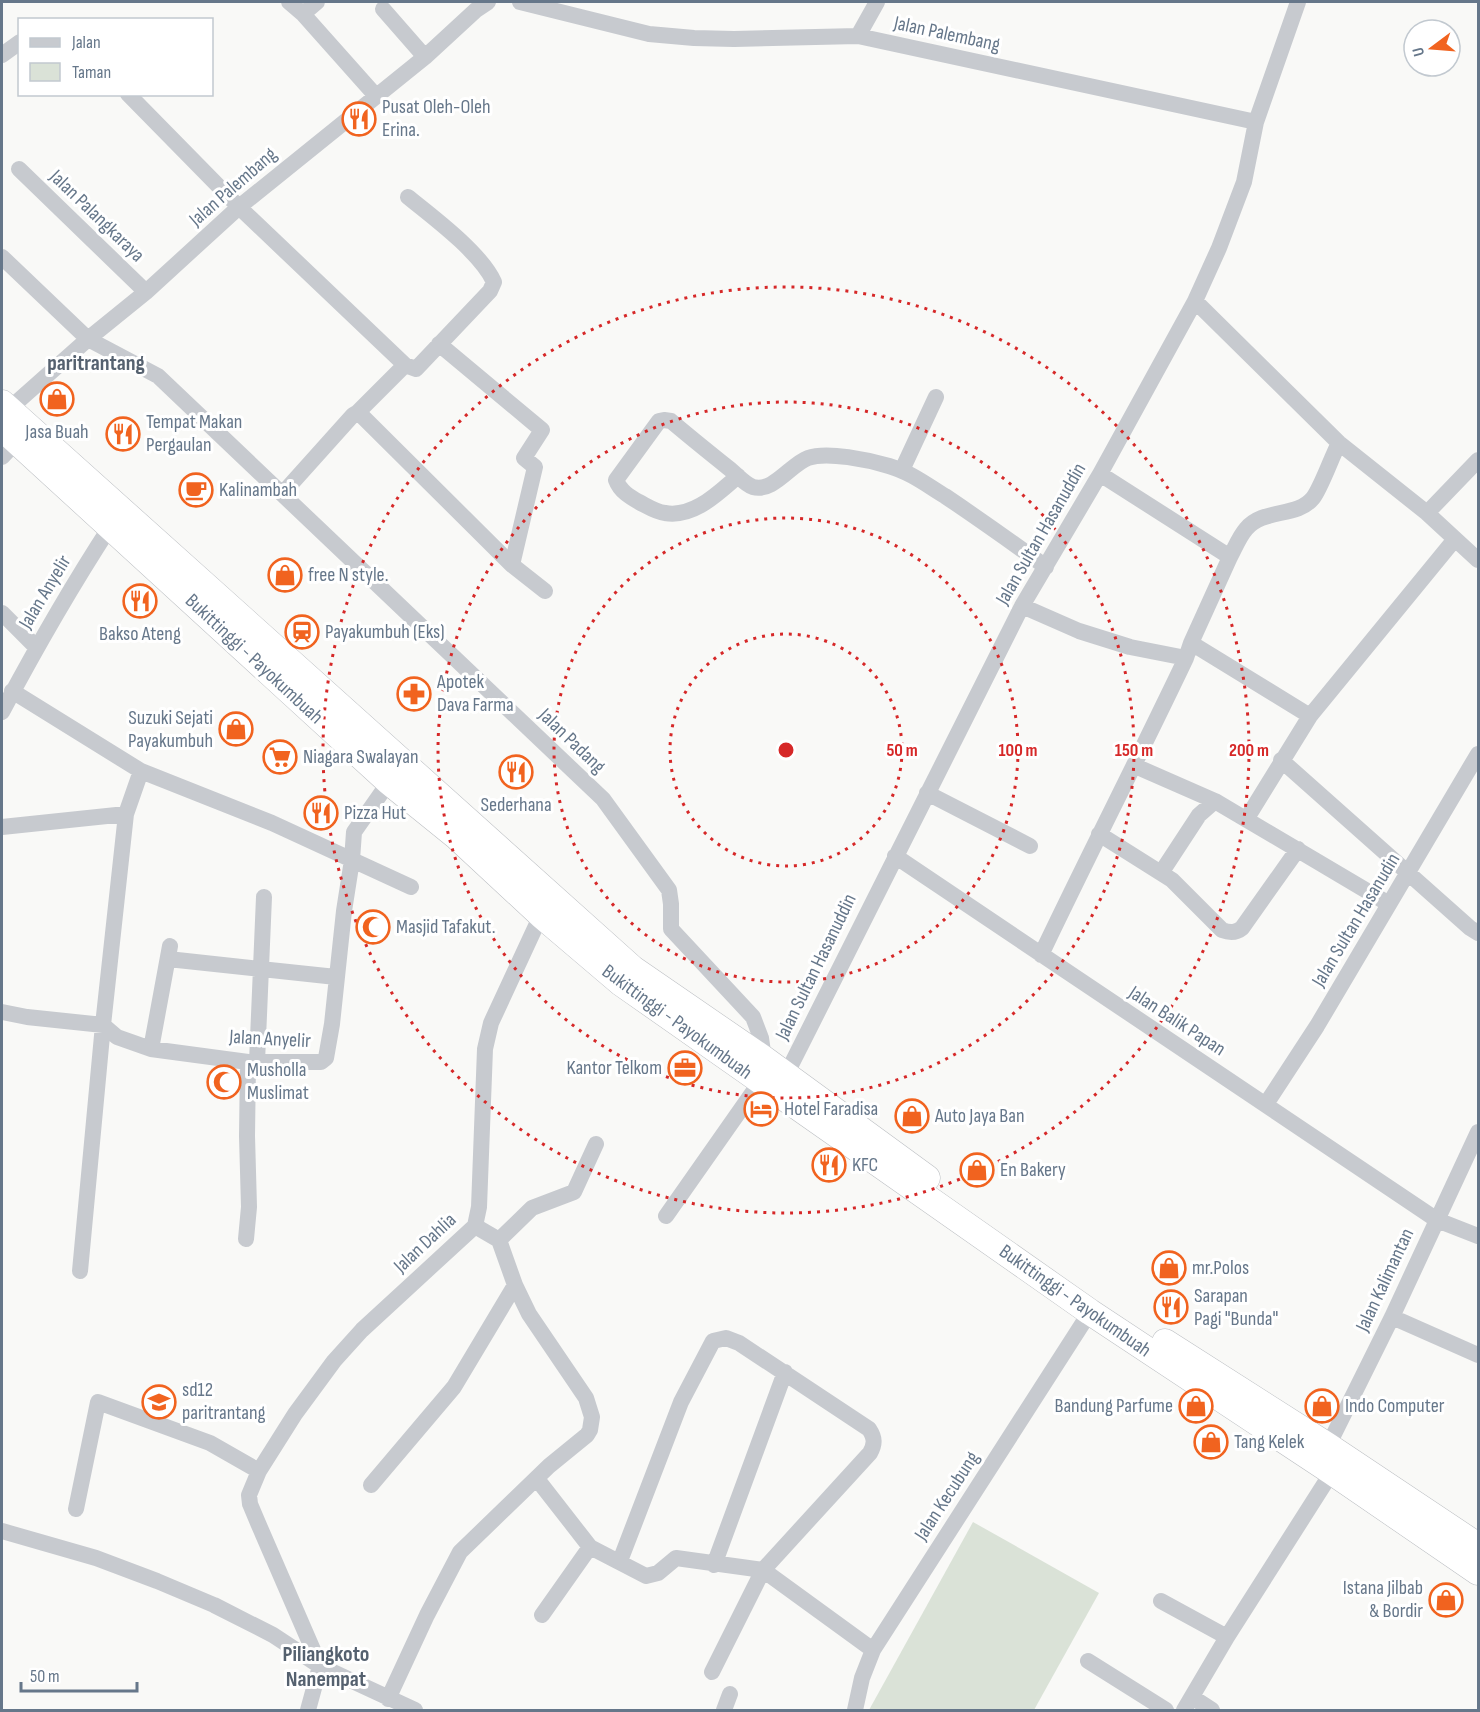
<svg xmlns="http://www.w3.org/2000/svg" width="1480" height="1712" font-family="'Sofia Sans Condensed',sans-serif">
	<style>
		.green { fill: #dae2d7 }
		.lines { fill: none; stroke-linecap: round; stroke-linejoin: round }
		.highway-casing { stroke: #bbbec2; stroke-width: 27 }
		.minor { stroke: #c7cacf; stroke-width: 16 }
		.highway { stroke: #fff; stroke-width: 26 }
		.ring { fill: none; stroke: #d62828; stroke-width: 3; stroke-dasharray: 3 6 }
		.labels { text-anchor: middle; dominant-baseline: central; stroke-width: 6; stroke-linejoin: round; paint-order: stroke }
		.street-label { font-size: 20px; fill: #66778a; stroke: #fff }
		.poi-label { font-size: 20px; fill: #66778a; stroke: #fff; text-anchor: start }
		.quarter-label { font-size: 22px; font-weight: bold; fill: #55616f; stroke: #fff }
		.centre { fill: #d62828; stroke: #fff; stroke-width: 3 }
		.ring-label { font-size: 18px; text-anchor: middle; font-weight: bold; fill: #d62828; stroke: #fff; stroke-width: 6; stroke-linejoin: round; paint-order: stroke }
	</style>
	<rect width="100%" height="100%" fill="#f9f9f7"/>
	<path class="green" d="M973,1522L1099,1593L1034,1710H869Z"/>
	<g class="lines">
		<g class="highway-casing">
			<path id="highway" d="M2,403L633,969L764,1059L927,1178
				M2,428L389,782L457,837L541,915L621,983L1090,1312L1332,1472L1478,1572
				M1165,1342L1328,1446L1478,1546"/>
		</g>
		<path class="minor" d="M289,2L303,14L376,96
			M520,2L649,34L694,38L734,39L858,36L1256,122
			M383,9L425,57
			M303,14L317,2
			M858,36L877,2
			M2,55L20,42
			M128,94L239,207L405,365L416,369L490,291L494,282C481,253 433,217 408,197
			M19,169L146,292
			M2,257L88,339L158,376L603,799L669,890L671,904V929L753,1017L761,1038L764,1059
			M1195,301L1339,443L1427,513L1478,560
			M439,344L542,430L524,458L535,467L512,565
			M8,410L88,339L146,292L239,207L425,57L476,10L488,2
			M358,412L512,565L545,591
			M2,457L16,442
			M902,470L936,397
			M1100,474L1230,557L1191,643L1310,716
			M738,476C718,493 694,518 665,513C656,512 647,506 639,502C630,497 620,491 616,480L659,421L664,420L671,421C691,438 711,454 731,470C738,476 745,484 753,487C773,493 791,464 808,458C827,451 869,460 889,466C910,472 927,485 945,496C979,519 1013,543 1046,567
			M283,493L353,415L358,412L405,365
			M1427,513L1478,460
			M1230,557C1235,548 1239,537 1246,529C1263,508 1297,518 1313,498C1321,488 1332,456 1339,443
			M1022,606L1079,631L1130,647L1186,658
			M2,613L36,647
			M12,691L141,771L272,823L411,887
			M2,712C36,648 71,587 110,527
			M1281,760L1470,928L1478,933
			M1135,766L1215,801L1389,904
			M927,793L1030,846
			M1247,818L1310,716L1455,539
			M2,827L126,814
			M1099,834L1172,880L1222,930C1230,933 1236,933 1242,928L1298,849
			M895,856L1437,1220L1478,1236
			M1161,873L1199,815L1215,801
			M1041,955C1088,856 1139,757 1186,658L1191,643
			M168,959L336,977
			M2,1012L27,1017L103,1025L117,1037L151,1049L248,1062H321L326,1058L332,1024L344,911L352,860L354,832L389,782
			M151,1049L170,946
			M257,1062L264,897
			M786,1075L1022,606L1100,474L1195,301L1219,248L1244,182L1256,122L1298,2
			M1266,1104L1317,1026L1478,754
			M666,1216L760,1082
			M246,1239L249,1207L247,1136L248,1062
			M499,1240L532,1208L574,1192L596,1144
			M80,1271L103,1025L126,814L141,771
			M1392,1317L1478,1355
			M1328,1446L1392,1317L1478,1132
			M537,1479L590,1547L646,1576L658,1573L676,1558L763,1570L873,1650
			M371,1485L454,1387L515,1285
			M76,1509L98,1402L210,1443L259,1471
			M2,1531L96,1558L157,1581L214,1605L273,1635L320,1666L415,1710
			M620,1561L681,1402L713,1341L726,1338L739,1343L869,1429C875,1438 875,1444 870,1453L763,1570L712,1672
			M714,1565L785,1372
			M1161,1601L1227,1637
			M542,1615L590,1547
			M1088,1661L1166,1710
			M1192,1697L1212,1710
			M388,1699L427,1615L460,1552L549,1466L587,1435L590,1430L592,1417L586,1398L529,1314L515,1285L499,1240L475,1226
			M308,1710L320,1666L258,1523L250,1504L249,1495L259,1471L295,1414L334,1361L362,1330L475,1226L479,1207L485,1049L491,1023L541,915
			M724,1710L730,1694
			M855,1710L862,1678L873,1650L1090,1312
			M1184,1710L1227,1637L1332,1472"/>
		<use href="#highway" class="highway"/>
	</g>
	<g class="ring">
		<circle cx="786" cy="750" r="116"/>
		<circle cx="786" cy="750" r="232"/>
		<circle cx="786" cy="750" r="348"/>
		<circle cx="786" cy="750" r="463"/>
	</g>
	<defs>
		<g id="restaurant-ring" transform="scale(1.725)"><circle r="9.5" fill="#fff" stroke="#f1631f" stroke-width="1.5"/><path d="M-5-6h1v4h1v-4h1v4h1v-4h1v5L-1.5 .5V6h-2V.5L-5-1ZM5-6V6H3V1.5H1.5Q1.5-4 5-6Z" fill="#f1631f"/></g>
		<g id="shop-ring" transform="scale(1.725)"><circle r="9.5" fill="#fff" stroke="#f1631f" stroke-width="1.5"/><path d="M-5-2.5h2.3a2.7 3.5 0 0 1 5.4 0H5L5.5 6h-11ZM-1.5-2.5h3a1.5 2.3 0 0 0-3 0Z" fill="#f1631f"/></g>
		<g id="cafe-ring" transform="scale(1.725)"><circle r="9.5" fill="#fff" stroke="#f1631f" stroke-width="1.5"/><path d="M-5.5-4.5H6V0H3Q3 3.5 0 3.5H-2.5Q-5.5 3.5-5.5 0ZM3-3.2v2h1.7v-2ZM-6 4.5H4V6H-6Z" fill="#f1631f"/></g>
		<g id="station-ring" transform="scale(1.725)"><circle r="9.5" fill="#fff" stroke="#f1631f" stroke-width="1.5"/><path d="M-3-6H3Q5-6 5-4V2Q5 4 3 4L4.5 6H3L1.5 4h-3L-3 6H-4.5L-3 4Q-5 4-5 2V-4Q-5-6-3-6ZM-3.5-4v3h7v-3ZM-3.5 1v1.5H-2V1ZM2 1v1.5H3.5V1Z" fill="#f1631f"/></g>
		<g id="pharmacy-ring" transform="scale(1.725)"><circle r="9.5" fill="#fff" stroke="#f1631f" stroke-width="1.5"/><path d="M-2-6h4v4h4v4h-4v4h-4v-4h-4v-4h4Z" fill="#f1631f"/></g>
		<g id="supermarket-ring" transform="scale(1.725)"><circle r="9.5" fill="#fff" stroke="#f1631f" stroke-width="1.5"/><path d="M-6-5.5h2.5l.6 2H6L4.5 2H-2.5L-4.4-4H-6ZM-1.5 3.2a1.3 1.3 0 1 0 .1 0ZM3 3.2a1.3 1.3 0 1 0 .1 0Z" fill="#f1631f"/></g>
		<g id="mosque-ring" transform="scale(1.725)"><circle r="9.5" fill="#fff" stroke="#f1631f" stroke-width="1.5"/><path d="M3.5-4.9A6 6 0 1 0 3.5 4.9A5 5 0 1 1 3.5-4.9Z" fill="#f1631f"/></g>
		<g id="office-ring" transform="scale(1.725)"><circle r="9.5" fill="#fff" stroke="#f1631f" stroke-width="1.5"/><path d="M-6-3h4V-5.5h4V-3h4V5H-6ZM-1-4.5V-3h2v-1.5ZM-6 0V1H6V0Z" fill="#f1631f"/></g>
		<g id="hotel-ring" transform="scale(1.725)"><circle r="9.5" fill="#fff" stroke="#f1631f" stroke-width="1.5"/><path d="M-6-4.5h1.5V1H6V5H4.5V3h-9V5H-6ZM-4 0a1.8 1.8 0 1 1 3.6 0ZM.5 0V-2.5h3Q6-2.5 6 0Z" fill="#f1631f"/></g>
		<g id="school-ring" transform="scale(1.725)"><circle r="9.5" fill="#fff" stroke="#f1631f" stroke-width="1.5"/><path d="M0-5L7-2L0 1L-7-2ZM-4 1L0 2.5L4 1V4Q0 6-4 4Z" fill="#f1631f"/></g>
	</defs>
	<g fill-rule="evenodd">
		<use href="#restaurant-ring" x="359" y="119"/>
		<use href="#shop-ring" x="57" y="399"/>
		<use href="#restaurant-ring" x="123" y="434"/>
		<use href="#cafe-ring" x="196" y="490"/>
		<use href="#shop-ring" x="285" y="575"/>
		<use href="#restaurant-ring" x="140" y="601"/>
		<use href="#station-ring" x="302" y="632"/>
		<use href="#pharmacy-ring" x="414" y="694"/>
		<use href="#shop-ring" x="236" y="729"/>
		<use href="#supermarket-ring" x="280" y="757"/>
		<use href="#restaurant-ring" x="516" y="772"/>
		<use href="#restaurant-ring" x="321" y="813"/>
		<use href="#mosque-ring" x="373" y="927"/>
		<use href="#office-ring" x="685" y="1068"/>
		<use href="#mosque-ring" x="224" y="1082"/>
		<use href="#hotel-ring" x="761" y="1109"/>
		<use href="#shop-ring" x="912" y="1116"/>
		<use href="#restaurant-ring" x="829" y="1165"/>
		<use href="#shop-ring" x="977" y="1170"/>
		<use href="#shop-ring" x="1169" y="1268"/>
		<use href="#restaurant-ring" x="1171" y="1307"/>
		<use href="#school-ring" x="159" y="1402"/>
		<use href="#shop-ring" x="1196" y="1406"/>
		<use href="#shop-ring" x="1322" y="1406"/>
		<use href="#shop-ring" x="1211" y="1442"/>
		<use href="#shop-ring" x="1446" y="1600"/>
	</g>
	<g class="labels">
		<g class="street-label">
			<text transform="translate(947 34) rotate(12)">Jalan Palembang</text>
			<text transform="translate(233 187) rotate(-41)">Jalan Palembang</text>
			<text transform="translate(97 216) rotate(44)">Jalan Palangkaraya</text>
			<text transform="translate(1041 534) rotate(-60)">Jalan Sultan Hasanuddin</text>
			<text transform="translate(45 592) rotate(-59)">Jalan Anyelir</text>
			<text transform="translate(254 659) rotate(43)">Bukittinggi - Payokumbuah</text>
			<text transform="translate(572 741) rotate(44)">Jalan Padang</text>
			<text transform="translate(1356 920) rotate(-59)">Jalan Sultan Hasanudin</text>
			<text transform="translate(816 967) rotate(-64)">Jalan Sultan Hasanuddin</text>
			<text transform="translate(1177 1021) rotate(33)">Jalan Balik Papan</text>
			<text transform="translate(677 1022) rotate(36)">Bukittinggi - Payokumbuah</text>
			<text transform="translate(270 1039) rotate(3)">Jalan Anyelir</text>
			<text transform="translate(425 1243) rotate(-43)">Jalan Dahlia</text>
			<text transform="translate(1385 1280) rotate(-65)">Jalan Kalimantan</text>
			<text transform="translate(1075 1301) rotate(35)">Bukittinggi - Payokumbuah</text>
			<text transform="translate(947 1496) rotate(-57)">Jalan Kecubung</text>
		</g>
		<g class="poi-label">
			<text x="382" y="107">Pusat Oleh-Oleh<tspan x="382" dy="23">Erina.</tspan></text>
			<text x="146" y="422">Tempat Makan<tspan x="146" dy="23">Pergaulan</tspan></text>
			<text x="57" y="432" text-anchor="middle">Jasa Buah</text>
			<text x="219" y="490">Kalinambah</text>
			<text x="308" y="575">free N style.</text>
			<text x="325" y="632">Payakumbuh (Eks)</text>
			<text x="140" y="634" text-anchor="middle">Bakso Ateng</text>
			<text x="437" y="682">Apotek<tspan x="437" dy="23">Dava Farma</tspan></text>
			<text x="213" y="718" text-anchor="end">Suzuki Sejati<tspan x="213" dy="23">Payakumbuh</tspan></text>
			<text x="303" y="757">Niagara Swalayan</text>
			<text x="516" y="805" text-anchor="middle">Sederhana</text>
			<text x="344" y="813">Pizza Hut</text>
			<text x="396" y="927">Masjid Tafakut.</text>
			<text x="662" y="1068" text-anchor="end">Kantor Telkom</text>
			<text x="247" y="1070">Musholla<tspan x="247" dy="23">Muslimat</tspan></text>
			<text x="784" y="1109">Hotel Faradisa</text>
			<text x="935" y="1116">Auto Jaya Ban</text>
			<text x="852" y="1165">KFC</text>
			<text x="1000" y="1170">En Bakery</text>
			<text x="1192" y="1268">mr.Polos</text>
			<text x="1194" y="1296">Sarapan<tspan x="1194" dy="23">Pagi "Bunda"</tspan></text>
			<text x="182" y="1390">sd12<tspan x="182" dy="23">paritrantang</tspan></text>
			<text x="1173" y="1406" text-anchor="end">Bandung Parfume</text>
			<text x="1345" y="1406">Indo Computer</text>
			<text x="1234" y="1442">Tang Kelek</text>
			<text x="1423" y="1588" text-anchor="end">Istana Jilbab<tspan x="1423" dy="23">&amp; Bordir</tspan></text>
		</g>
		<g class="quarter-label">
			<text x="96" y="363">paritrantang</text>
			<text x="326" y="1654">Piliangkoto<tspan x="326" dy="25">Nanempat</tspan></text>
		</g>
	</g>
	<circle cx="786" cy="750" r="9" class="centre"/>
	<g class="ring-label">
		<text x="902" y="756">50 m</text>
		<text x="1018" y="756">100 m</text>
		<text x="1134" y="756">150 m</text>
		<text x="1249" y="756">200 m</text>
	</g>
	<rect width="1480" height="1712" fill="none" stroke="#66778a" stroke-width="6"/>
	<rect x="18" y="18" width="195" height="78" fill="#ffffff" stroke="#c2c9d0" stroke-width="1.5"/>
	<rect x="30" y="38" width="30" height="9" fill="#c7cacf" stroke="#c2c9d0" stroke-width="1.5"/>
	<text x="72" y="48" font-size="18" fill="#66778a">Jalan</text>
	<rect x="30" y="63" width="30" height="18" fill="#dae2d7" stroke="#c2c9d0" stroke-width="1.5"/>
	<text x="72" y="78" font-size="18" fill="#66778a">Taman</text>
	<g transform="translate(1432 48) rotate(254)"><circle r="28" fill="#ffffff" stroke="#c2c9d0" stroke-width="1.5"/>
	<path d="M0-4.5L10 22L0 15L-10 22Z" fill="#f1631f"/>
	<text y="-9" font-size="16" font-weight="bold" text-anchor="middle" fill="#66778a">U</text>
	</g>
	<path d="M21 1682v9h116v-9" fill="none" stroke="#66778a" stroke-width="3"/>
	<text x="30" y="1682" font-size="18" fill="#66778a" stroke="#ffffff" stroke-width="4.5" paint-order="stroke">50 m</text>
</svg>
